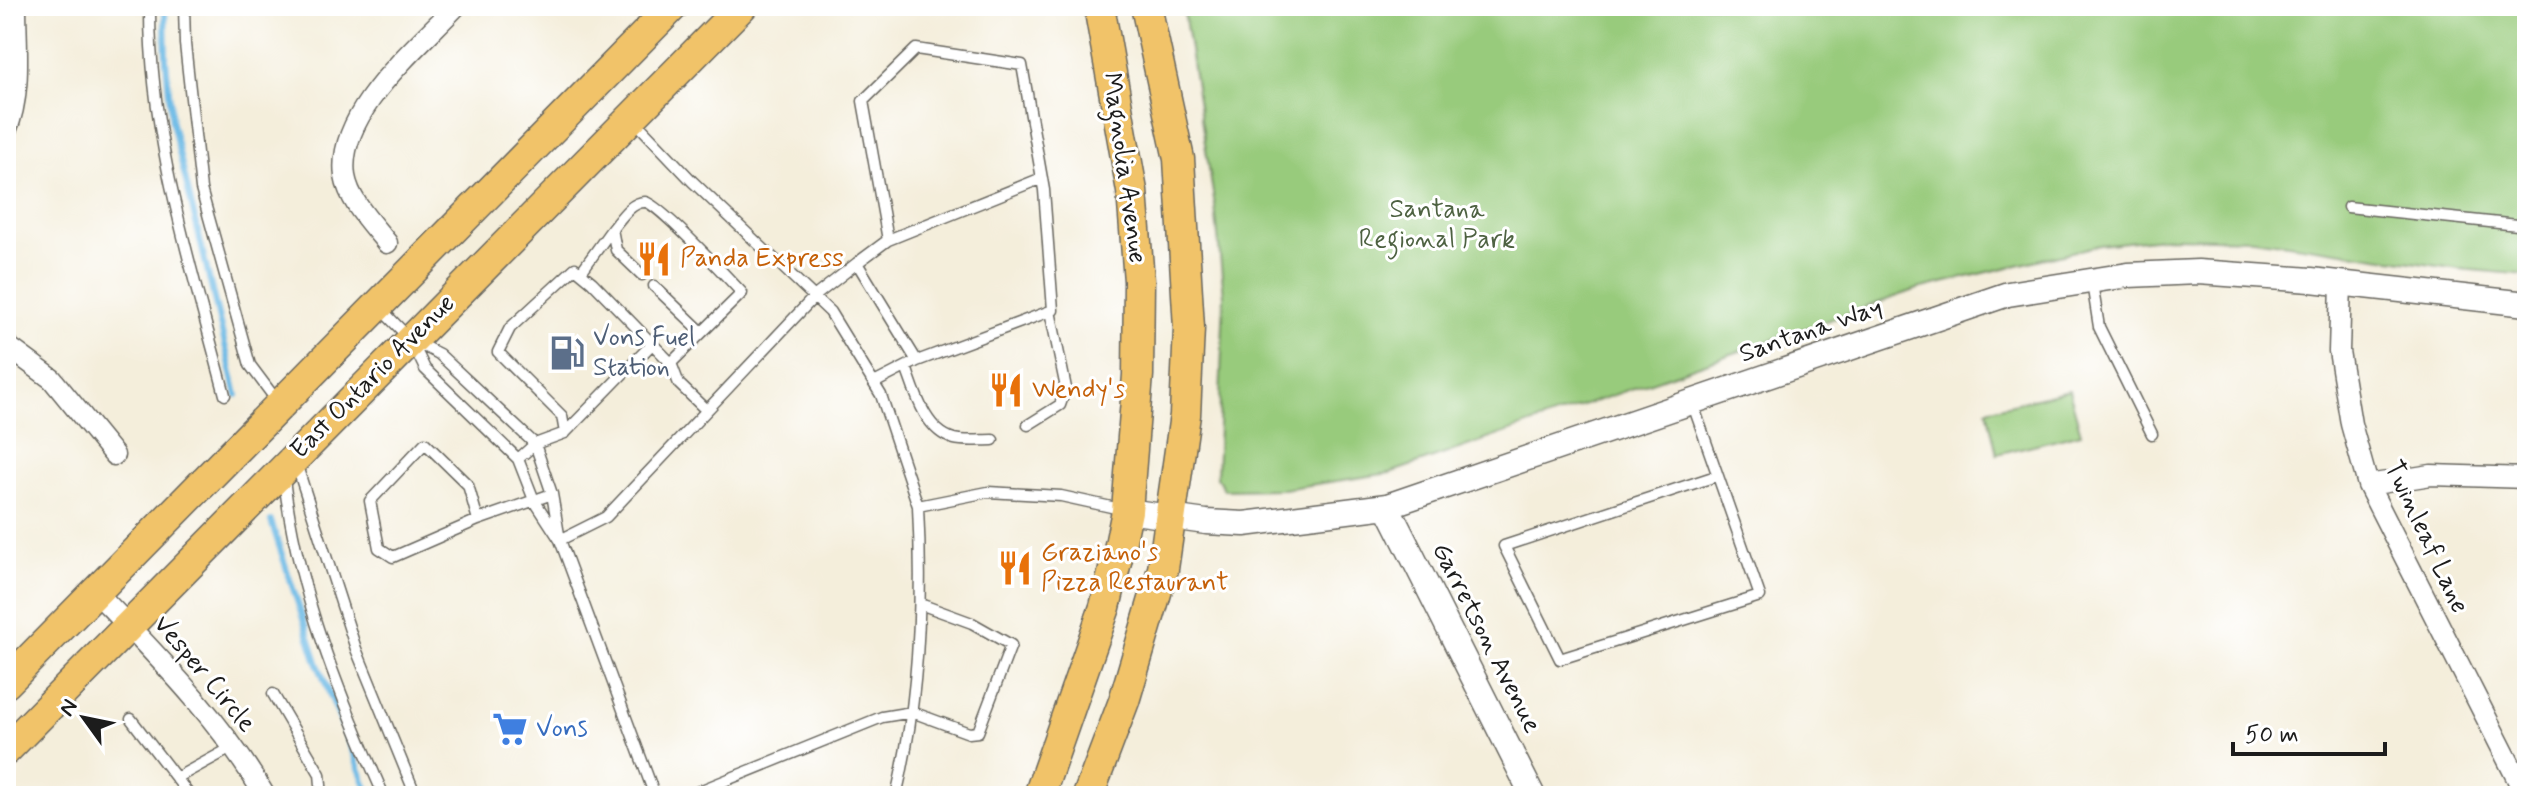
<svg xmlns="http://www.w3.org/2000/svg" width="2533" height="802" font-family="Mynerve,sans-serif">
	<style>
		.green { fill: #98cb7b; stroke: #5a744c; stroke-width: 2 }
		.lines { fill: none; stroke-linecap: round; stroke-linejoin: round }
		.stream { stroke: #6bb9e5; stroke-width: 6 }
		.service-casing { stroke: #68665f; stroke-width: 13 }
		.minor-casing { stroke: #68665f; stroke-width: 23 }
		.tertiary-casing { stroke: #68665f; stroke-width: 27 }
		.primary-casing { stroke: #68665f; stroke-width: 33 }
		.service { stroke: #fff; stroke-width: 10 }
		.minor { stroke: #fff; stroke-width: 20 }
		.tertiary { stroke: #fff; stroke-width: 24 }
		.primary { stroke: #f1c369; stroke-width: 30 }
		.labels { text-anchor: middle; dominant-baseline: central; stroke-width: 6; stroke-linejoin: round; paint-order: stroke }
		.street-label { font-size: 26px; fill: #1c1c1c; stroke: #fff }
		.park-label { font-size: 26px; fill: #4e6242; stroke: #fff }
		.food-label { font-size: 26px; fill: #c56008; stroke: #fff; text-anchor: start }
		.service-label { font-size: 26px; fill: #4e5e75; stroke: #fff; text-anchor: start }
		.shop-label { font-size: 26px; fill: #366cbe; stroke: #fff; text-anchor: start }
	</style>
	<rect width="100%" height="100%" fill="#fff"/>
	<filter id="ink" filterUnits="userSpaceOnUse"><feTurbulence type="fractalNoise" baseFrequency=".0125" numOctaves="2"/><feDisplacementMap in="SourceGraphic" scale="16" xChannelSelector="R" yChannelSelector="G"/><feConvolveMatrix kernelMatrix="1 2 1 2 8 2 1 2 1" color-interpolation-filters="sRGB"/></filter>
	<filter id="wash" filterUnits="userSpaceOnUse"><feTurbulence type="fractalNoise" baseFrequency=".006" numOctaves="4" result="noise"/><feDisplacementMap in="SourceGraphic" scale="32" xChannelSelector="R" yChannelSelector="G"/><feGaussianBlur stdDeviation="1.8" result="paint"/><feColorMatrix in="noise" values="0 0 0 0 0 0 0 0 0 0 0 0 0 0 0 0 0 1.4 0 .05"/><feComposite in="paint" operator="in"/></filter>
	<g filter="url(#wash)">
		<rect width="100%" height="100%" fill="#f4eedb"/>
		<path class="green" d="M1183,6H2527V275L2459,269L2253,239L2171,237L2100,245L1918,289L1390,473L1283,489L1224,490L1217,477L1224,296L1215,206Z
			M2069,390L2081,433L1997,454L1987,410Z"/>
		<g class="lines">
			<path class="stream" d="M165,6L166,60L172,123L237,395
				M271,521L317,662L370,796"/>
		</g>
	</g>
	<g filter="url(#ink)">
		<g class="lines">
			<g class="service-casing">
				<path id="service" d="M150,6C149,139 192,268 225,395
					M184,6L185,44L201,189L250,365L277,401
					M633,119L692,181L830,312L881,395L918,506L988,492L1061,496L1125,510
					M2348,207L2527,226
					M888,240L1042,178
					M857,263L888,240L863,101L916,49L1022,65L1044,190L1053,310L917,361
					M581,272L612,229
					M642,275L616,250L612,229C621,218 631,202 645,202C657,202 729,279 742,293L671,363
					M2092,283L2099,327L2152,434
					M654,286L702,332
					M380,308L408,337
					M411,340L439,354L535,444L552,494L560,540L534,500L518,459L425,369Z
					M906,367C915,392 925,431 954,439C965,442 981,440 993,440
					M1692,402L1760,596L1560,659L1504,546L1716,476
					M1028,425L1060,405L1066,388L1050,311
					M565,433L652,344
					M518,459L535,444L565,433L562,416L498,352L510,328L575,268L592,282L671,363L679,384L706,410
					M296,463L356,649L416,796
					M284,479C297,590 339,694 384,796
					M478,520L468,485L425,443L370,501L379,548L393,557L478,520L552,494
					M273,694L320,774L322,796
					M131,719L190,796
					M178,777L233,747
					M655,796L560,540L606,517L815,296L857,263L917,361L874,383
					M687,796L882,717L912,712L969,733L978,732L1011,645L972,623L920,604
					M896,796C919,701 923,603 918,506"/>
			</g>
			<g class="minor-casing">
				<path id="minor" d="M6,131C22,94 16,46 16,6
					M387,243C372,224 349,201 345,176C336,113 417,48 456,6
					M2341,283L2339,351L2351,424L2368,485L2526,796
					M6,345L52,379L114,455
					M2368,485L2431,475L2527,478
					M96,592C157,656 221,720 265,796"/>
			</g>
			<g class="tertiary-casing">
				<path id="tertiary" d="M1387,506L1533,796
					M1127,511L1206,522L1244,524L1387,506L2008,294L2128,275L2198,272L2311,280L2527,304"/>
			</g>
			<g class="primary-casing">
				<path id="primary" d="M6,683L673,6
					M6,750L742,6
					M1039,796L1105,607L1120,545L1127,511L1138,375L1139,281L1132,191L1099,6
					M1088,796L1124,701L1163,569L1185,415L1189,328L1179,159L1146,6"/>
			</g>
			<use href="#service" class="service"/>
			<use href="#minor" class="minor"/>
			<use href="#tertiary" class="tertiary"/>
			<use href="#primary" class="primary"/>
		</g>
	</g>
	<defs>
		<g id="restaurant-bare" transform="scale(2.76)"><path d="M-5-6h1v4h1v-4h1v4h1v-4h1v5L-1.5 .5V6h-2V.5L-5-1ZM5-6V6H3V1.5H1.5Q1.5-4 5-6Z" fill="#e8710a" stroke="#fff" stroke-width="2.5" paint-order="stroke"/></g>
		<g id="fuel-bare" transform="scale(2.76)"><path d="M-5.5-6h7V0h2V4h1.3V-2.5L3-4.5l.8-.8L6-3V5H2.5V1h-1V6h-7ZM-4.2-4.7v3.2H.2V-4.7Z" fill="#5c6f8a" stroke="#fff" stroke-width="2.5" paint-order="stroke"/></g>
		<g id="supermarket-bare" transform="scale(2.76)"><path d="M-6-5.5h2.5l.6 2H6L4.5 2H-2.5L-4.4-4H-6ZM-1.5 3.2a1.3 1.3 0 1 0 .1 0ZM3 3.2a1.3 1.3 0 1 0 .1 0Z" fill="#3f7fe0" stroke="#fff" stroke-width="2.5" paint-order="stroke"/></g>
	</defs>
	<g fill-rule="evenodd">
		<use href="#restaurant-bare" x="654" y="259"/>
		<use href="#fuel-bare" x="567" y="353"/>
		<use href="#restaurant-bare" x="1006" y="390"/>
		<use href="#restaurant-bare" x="1015" y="568"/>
		<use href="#supermarket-bare" x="510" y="729"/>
	</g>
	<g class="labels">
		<g class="street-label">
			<text transform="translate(1124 168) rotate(82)">Magnolia Avenue</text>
			<text transform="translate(1811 331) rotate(-19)">Santana Way</text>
			<text transform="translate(373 377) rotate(-45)">East Ontario Avenue</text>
			<text transform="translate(2426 537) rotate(65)">Twinleaf Lane</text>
			<text transform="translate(1486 638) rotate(63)">Garretson Avenue</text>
			<text transform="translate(204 674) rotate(50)">Vesper Circle</text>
		</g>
		<g class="park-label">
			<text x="1437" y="210">Santana<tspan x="1437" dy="30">Regional Park</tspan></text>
		</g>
		<g class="food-label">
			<text x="680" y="259">Panda Express</text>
			<text x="1032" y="390">Wendy's</text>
			<text x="1041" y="553">Graziano's<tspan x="1041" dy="30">Pizza Restaurant</tspan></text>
		</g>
		<g class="service-label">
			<text x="593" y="338">Vons Fuel<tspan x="593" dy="30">Station</tspan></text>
		</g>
		<g class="shop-label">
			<text x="536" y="729">Vons</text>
		</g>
	</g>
	<rect width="2533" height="802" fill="none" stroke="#fff" stroke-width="32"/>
	<g transform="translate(84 718) rotate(303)" stroke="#ffffff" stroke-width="6" paint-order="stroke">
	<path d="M0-6L14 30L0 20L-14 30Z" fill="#1c1c1c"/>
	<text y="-12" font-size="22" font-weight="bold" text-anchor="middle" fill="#1c1c1c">N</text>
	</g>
	<path d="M2233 742v12h152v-12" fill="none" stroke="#1c1c1c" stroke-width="4"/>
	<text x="2245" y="742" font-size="24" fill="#1c1c1c" stroke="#ffffff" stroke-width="6" paint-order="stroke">50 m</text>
</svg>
